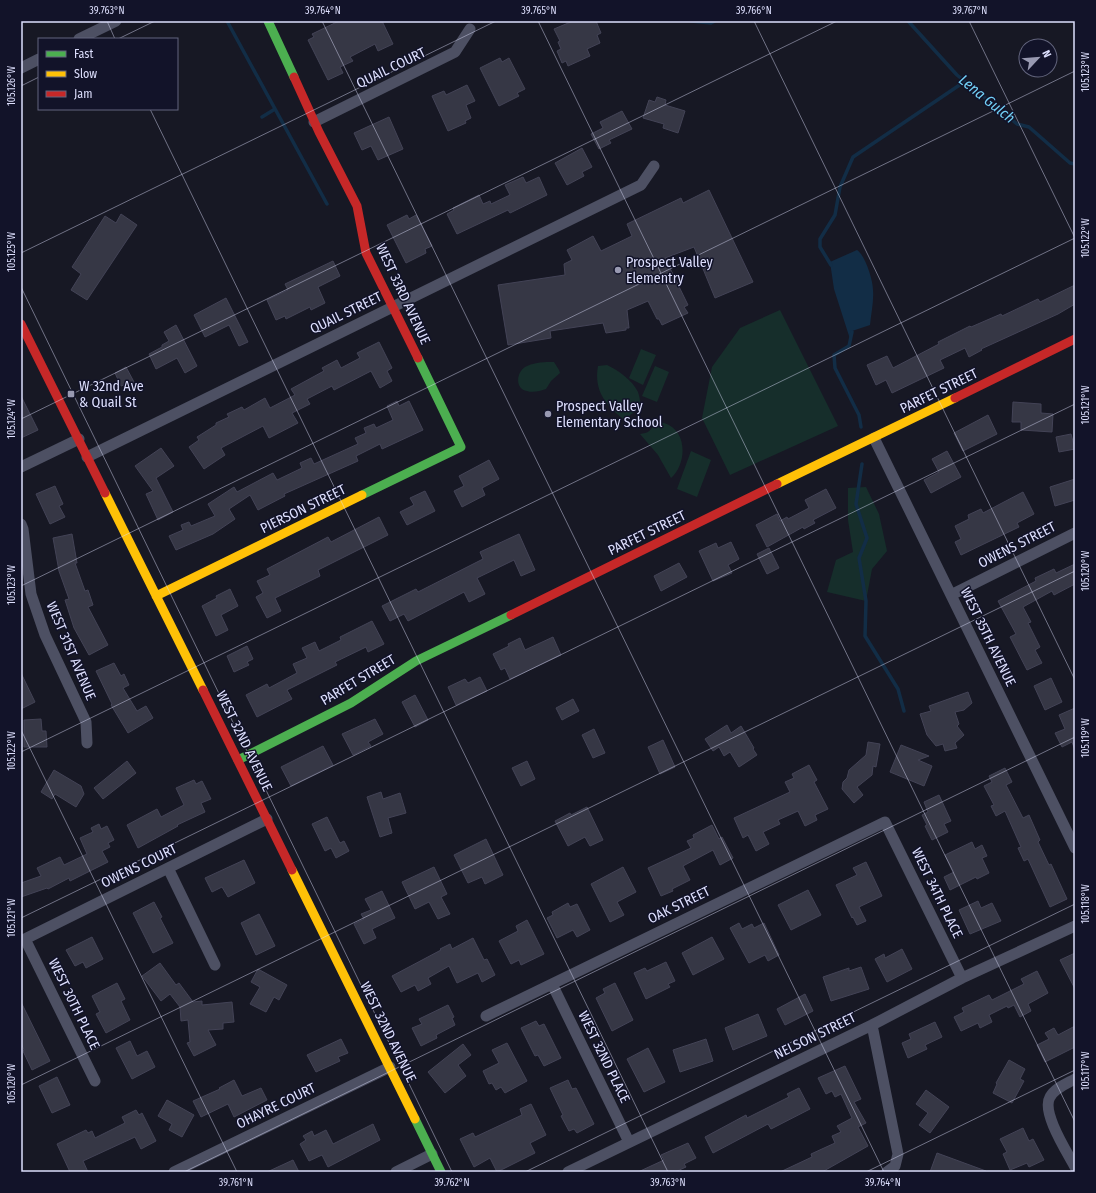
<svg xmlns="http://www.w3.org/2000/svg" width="1096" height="1193" font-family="'Fira Sans Condensed',sans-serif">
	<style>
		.green { fill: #162e2b }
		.water { fill: #122d46 }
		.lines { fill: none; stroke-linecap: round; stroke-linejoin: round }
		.stream { stroke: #122d46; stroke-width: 3.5 }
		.building { fill: #363745; stroke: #434356 }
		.street { stroke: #4d5063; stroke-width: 11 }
		.fast { stroke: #4caf50; stroke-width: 9 }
		.slow { stroke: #ffc107; stroke-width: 9 }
		.jam { stroke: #c62828; stroke-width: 9 }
		.ticks { fill: none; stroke: #dddffd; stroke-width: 1; stroke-opacity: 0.45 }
		.poi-dot { fill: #9899b1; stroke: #121329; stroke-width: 1.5 }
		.labels { text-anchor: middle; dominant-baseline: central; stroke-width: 3; stroke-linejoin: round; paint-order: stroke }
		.street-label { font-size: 14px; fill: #dddffd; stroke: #121329 }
		.poi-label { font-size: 14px; fill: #dddffd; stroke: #121329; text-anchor: start }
		.water-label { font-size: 15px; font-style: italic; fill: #72cff5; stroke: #121329 }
		.neatline { fill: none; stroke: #dddffd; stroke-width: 1.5 }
		.ticks-label { font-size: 10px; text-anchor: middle; fill: #dddffd }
	</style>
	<rect width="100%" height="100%" fill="#171824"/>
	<path class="green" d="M780,310L838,426L730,475L702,418L712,367L740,328Z
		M641,349L656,355L643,385L629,378Z
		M550,362H554L559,370L560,373L551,381L546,389C540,391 533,393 527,391C515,389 516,373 525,367C532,363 542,362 550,362Z
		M607,365C618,370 633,381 638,392C640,397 640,403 641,408L630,415L629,423C609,409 593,393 598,366Z
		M655,366L669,372L657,402L642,396Z
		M654,422C657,423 661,422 664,423C688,430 687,464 671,478L658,455L640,434C648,433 652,431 654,422Z
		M691,451L711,460L697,497L677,489Z
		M866,487L879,514L887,551L872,569L866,601L827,592L836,560L853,552L848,520V488Z"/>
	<path class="water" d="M857,250C865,255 873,280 873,290C874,301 871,314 870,325L852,331L850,339L834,289L830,262Z"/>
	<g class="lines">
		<path class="stream" d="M227,21L327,204
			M691,21L711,23L715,21
			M908,21L957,75L1017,124L1029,127L1070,163L1075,164
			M262,117L275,109
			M831,265L820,247V239L835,215L840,187L853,157L964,82
			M852,332L849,346L834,355L835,368L859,415L861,427
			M862,464L856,504L867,538L859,558L866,601L865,636L898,689L904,711"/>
	</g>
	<path class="building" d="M339,21H382L393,44L378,51L375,44L350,57L353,61L340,67L343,73L328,80L308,40L314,37L312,34Z
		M573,21H596L601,33L597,35L600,43L587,49L590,56L568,66L566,61L562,63L557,51L561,49L558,42L560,41L554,29Z
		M500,58L502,62L509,58L525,89L517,93L519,96L499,106L480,68Z
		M467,85L475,101L466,105L471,118L465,121L466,123L448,131L432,96L444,91L446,95Z
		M657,97L666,100L665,105L685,111L678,133L663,128L664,124L643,118L649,100L655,102Z
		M622,111L632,129L609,140L611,143L599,149L591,134L603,128L600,122Z
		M389,117L403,149L378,160L371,146L362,150L354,133Z
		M582,148L592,167L582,172L584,176L567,185L555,163Z
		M523,177L526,183L539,177L547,195L510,213L508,210L457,234L447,214L454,210L453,208L479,195L483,204L490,201L491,204L510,195L505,185Z
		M709,190L753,282L715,298L694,247L665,258L688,305L684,307L688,313L662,325L659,319H657L648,301L627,310L629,328H626V330L606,333L603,323L550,331L551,338L508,345L498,285L565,275L564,264L572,260L567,250L593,236L601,251L632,236L627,224L681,198L683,203Z
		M121,214L137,225L87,300L71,290L81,274L72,267L105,216L116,223Z
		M407,215L409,219L416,215L432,246L425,249L426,253L406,263L387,225Z
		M333,261L340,276L318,287L325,303L311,310L310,307L286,319L285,316L276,320L267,300L288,290L285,284Z
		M1075,285V304L1058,314L981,349L982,350L969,357L965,348L940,360L944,368L892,393L886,380L876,385L867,365L887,356L893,368L939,344L938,342L970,326L971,327L1001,314L1002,316L1038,299L1040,302Z
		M226,298L248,342L239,346L229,325L205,337L194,315Z
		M176,325L197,366L185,373L177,358L156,369L149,354L162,347V345L169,341L164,332Z
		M379,342L392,368L387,371L392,381L380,388L371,371L334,390L332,386L307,399L310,404L292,413L298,423L269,438L263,426L221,448L225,455L204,469L189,447L199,440L197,437L216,425V423L229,417L227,414L242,407L244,410L265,398L270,408L295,395L291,389L324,371L322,368L337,360L341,368L360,358L357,353Z
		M126,367L134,382L125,387L124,385L121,386L115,373Z
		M21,396L38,430L21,438Z
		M397,401L399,406L409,401L423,430L382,449L380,444L356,456L358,461L284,494L285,496L258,510L250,495L229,509L235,519L213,534L176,550L169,536L183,530L181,525L189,522L191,526L215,516L208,504L234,487L237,492L273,473L277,480L302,468L300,463L311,458L314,464L358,444L355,438L366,433L364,428L374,424L376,428L393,420L387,406Z
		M1013,402L1041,404V413L1053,414L1052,432L1021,430V422H1012Z
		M988,415L997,434L963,451L954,433Z
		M1071,434L1075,449L1059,452L1056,437Z
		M161,448L174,466L156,478L173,512L158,520L146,494L153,491L135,466Z
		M947,451L961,477L931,493L924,480L939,472L932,459Z
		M489,460L499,479L482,488L485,495L462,507L454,491L464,486L459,476Z
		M1075,479V500L1055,506L1050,487Z
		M55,486L63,504L59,506L65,517L50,524L36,494Z
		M826,489L836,508L813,520L815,523L804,529L803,527L767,547L756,525L777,514L780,521L787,517L788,519L809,508L805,500Z
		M425,491L435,511L407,525L400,512L414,505L410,498Z
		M1023,492L1034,514L1017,523L1019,527L961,555L955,542L961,539L955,526L969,519L968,515L981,509L983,513Z
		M379,517L388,535L318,570L320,576L275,598L281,611L267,618L256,597L263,593L257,581L270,575L267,569L328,537L331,542Z
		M72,534L77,563H75L85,591L88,590L93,605L88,607L108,645L89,655L74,628L65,600L69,599L59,571L53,538Z
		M519,534L535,570L521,576L514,560L477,578L485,594L469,602L464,592L408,621L404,614L390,621L382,606L416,589L418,592L483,559L480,552Z
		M731,542L739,559L728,565L732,573L713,581L699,551L716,543L718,548Z
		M769,548L779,568L767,574L757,554Z
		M679,563L687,577L661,591L654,576Z
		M1075,564V584L1054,595L1052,591L1023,607L1031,622L1028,623L1040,647L1035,650L1042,663L1027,670L1010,637L1016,634L998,601L1036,581L1035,578L1054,569L1056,573Z
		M230,589L238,606L221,615L228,630L216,636L202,606L217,598L216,596Z
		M372,621L384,644L368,652L366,647L335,662L337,665L287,690L292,699L257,717L246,695L267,684L269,688L297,673L293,664L307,658L302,648L315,642L319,651L341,640L340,637Z
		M553,637L561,655L510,679L505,668L501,670L493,654L509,646L508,644L520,638L525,650Z
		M247,646L253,659L247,662L249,665L234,672L227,656Z
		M114,663L121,676L124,674L129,685L123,688L137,711L146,706L153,718L128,733L111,705L112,704L96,671Z
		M21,673L35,702L21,709Z
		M480,677L487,691L456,705L448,687L465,679L468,683Z
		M1051,678L1062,702L1045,710L1034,686Z
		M968,692L972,703L964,710L955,712L959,724L957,726L964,735L955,743L957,748L945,751L943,744L936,746L927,735L920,714L931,711L929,706Z
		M415,695L428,720L415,727L402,702Z
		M573,699L579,711L562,720L556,708Z
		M1075,708V750L1072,742L1062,747L1055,733L1065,729L1059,715Z
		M41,719L42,731H46L47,747H24V720Z
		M375,719L383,734L368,742L371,746L353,755L342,734Z
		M727,725L731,733L741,726L754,748L753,749L757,755L739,767L730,752L724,756L719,747L713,751L705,739Z
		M594,729L605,753L593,758L582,735Z
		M663,740L675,767L660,774L648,747Z
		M868,742L880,744L876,767L873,766L872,775L857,787L863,795L854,803L842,789L843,782L847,778L849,770L866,755Z
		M901,745L929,756L918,760L932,766L924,786L890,772Z
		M323,746L333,765L291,786L281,767Z
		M127,761L136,773L103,799L94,788Z
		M527,761L535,779L521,786L512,768Z
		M809,765L817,780L814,782L828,809L815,815L817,820L805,826L798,811L778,820L780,824L763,832L769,844L756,851L748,835L743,838L734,818L790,792L785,782L794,778L792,774Z
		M1005,768L1012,782L1006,785L1023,818L1029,815L1040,840L1038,842L1049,865L1051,864L1067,899L1050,907L1028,859L1024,861L1018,848L1021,847L1005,811L996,816L991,806L994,805L984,786L992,782L989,776Z
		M54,770L81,786L84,794L76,807L55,794L52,799L41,792Z
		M194,780L196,784L202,781L211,799L201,803L205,812L177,825L178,826L138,848L127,825L157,809L161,817L184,805L176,788Z
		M381,792L383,799L400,793L406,813L388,818L392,833L380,837L367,797Z
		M939,795L951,821L944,824L948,832L932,840L925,826L927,825L922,815L928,812L924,802Z
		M587,807L603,840L590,846L585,837L568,846L555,821L570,813L571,815Z
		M327,817L340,843L344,841L349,851L336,858L331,848L325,851L312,824Z
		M99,824L101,829L107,826L114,840L108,843L110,847L102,851L108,862L70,881L69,878L48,889L47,888L21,897V883L41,876L37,868L60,857L64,865L87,854L80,838L93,832L91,828Z
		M712,825L719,839L722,837L733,858L720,865L713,850L683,866L690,880L672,889L673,891L661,896L648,868L691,848L687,841L694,838L693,835Z
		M486,839L503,875L485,884L482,877L468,883L454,855Z
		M972,842L975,849L982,845L987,856L982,858L989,873L977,879L976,877L950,890L944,877L954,872L945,855Z
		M244,860L255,883L228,897L222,887L212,892L205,878Z
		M866,862L882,896L859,907L866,921L857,925L853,917L852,918L836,885L857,875L853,868Z
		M434,867L447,894L441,897L450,914L438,919L429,902L415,909L402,882Z
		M623,867L636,892L617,902L624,915L610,922L591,884Z
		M808,890L821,915L791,930L778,905Z
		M382,891L395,918L372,929L376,938L364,944L354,924L364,919L361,914L371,910L365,899Z
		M978,901L981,908L992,903L1001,921L970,934L959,910Z
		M154,902L162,917L160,918L173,943L153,953L133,913Z
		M568,903L570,907L577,904L590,930L577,937L573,930L557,938L547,918L553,915L552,912Z
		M259,914L275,946L256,955L241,923Z
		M527,920L544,954L521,965L519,960L511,964L499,941L518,931L516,926Z
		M739,923L742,929L752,924L754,928L764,923L779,955L768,961L765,955L749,963L730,928Z
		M92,937L103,959L86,968L83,962L75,966L66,950Z
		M712,937L724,959L693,975L682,953Z
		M473,938L484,960L487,959L495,975L482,982L478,973L457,983L449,966L428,978L431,984L418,991L415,985L401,992L392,976L441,950L440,949L450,944L452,949Z
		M902,949L912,969L887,982L875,959L884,954L885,958Z
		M1075,953V989L1060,960Z
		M666,962L675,981L668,984L670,987L646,999L634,973L645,968L647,971Z
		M160,963L176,985L179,983L193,1002L202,1001V1005L232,1002L234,1022L223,1023V1029L208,1030L216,1045L194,1056L187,1043L190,1042L188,1020L181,1021L180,1007L170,994L161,1001L142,976Z
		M861,967L869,989L831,1001L823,977L849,968V971Z
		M258,969L287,985L279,1000L274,997L266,1012L250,1004L260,987L251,982Z
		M1037,971L1048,993L1028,1004L1031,1011L1020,1017L1014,1005L1008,1008L1007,1006L989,1015L992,1022L980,1028L978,1023L961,1031L954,1017L964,1012L962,1008L989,995L992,1000L1024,984L1021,979Z
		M117,983L125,999L121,1001L130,1020L106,1033L96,1014L100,1012L92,996Z
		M615,983L633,1020L612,1031L596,998L605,993L603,989Z
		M805,994L813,1011L785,1025L777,1009Z
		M21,1002L50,1061L32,1070L23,1051L24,1050L21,1043Z
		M448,1005L454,1017L452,1018L455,1025L436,1035L437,1038L421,1046L412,1028L422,1024L419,1019Z
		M758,1014L767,1036L733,1050L725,1028Z
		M536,1021L539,1026L544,1024L561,1058L544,1066L538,1055L535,1056L521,1028Z
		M935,1022L942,1037L925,1045L927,1049L908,1058L902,1043L911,1039L909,1034Z
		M1075,1026V1047L1045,1062L1037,1045L1049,1039L1045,1033L1054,1028L1058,1035Z
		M341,1039L348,1053L338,1057L340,1061L316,1072L307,1055Z
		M706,1039L713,1061L680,1072L673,1050Z
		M130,1041L137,1056L147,1051L155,1067L132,1079L116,1048Z
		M507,1043L527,1081L505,1093L501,1087L496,1090L492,1083L489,1084L483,1071L499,1063L492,1050Z
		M463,1044L471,1055L458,1065L466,1076L445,1093L428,1072Z
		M648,1048L665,1082L644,1092L627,1059Z
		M1009,1060L1025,1069L1020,1079L1024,1081L1012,1103L993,1093L997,1084L996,1083Z
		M845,1066L861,1099L854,1102L866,1123L858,1127L868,1146L822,1172H780L812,1157L811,1154L835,1143L832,1136L841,1132L837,1126L852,1118L841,1094L835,1097L832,1091L826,1094L818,1078Z
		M57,1077L70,1105L52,1113L39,1086Z
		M234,1080L242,1096L261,1088L267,1100L234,1117L228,1104L201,1117L193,1101L220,1089L219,1088Z
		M568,1080L572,1089L576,1088L594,1124L577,1133L574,1129L569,1131L561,1116L563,1115L550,1088Z
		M799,1088L810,1109L771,1129L768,1124L713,1153L705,1137L746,1115L747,1118L789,1097L787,1094Z
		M926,1090L949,1107L930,1133L919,1125L928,1113L916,1104Z
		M167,1100L194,1115L182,1137L169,1130L172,1124L158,1116Z
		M531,1104L546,1135L530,1143L535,1153L497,1172L490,1158L474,1167L460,1139L473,1133L475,1137L522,1115L520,1109Z
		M136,1110L139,1115L142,1113L156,1141L141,1149L135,1137L83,1161L88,1172H70L57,1144L86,1130L88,1133L92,1131L95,1138L125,1123L122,1117Z
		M373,1124L380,1140L328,1167L322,1155L309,1161L300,1144L306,1140L303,1136L312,1131L314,1136L326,1130L333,1144Z
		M1023,1128L1029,1141L1033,1139L1044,1160L1029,1167L1027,1163L1010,1170L1003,1154L1007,1152L1000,1139Z
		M688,1143L696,1158L684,1164L686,1167L675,1172H638L664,1160L661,1155Z
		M937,1153L986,1171V1172H930Z
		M293,1160L299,1172H267Z"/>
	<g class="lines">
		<path class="street" d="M79,39L116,21
			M21,68L39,59
			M314,122L455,52L470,29
			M874,438L1075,848
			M87,457L641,185L654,166
			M21,467L79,439
			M21,524L23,529L31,594L45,635L86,722L87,743
			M951,595L1075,533
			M168,868L215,965
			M552,984L629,1142
			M486,1016L885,822L962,978
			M872,1025L898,1154L895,1166L887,1172
			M1075,1079C1066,1084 1055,1088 1050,1097C1041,1112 1067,1152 1075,1167
			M95,1081L25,939L267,819
			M174,1172L390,1067
			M396,1172L432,1154
			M568,1172L872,1025L962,978L1075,926"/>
		<path class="fast" d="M268,21L294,77
			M362,495L461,447L418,358
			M238,760L351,703L416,661L511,615
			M415,1119L441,1172"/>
		<path class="slow" d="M777,484L955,398
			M105,493L203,690
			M156,596L362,495
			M292,870L415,1119"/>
		<path class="jam" d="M294,77L319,132L357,206L366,253L418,358
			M21,324L105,493
			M955,398L1075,339
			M511,615L777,484
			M203,690L292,870"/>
	</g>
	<path class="ticks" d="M107,21L115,39M322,21L884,1172M538,21L1075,1122M754,21L1075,680M969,21L1075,238M118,39L155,21M21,86L39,77M150,109L668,1172M21,253L496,21M21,287L452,1172M21,419L837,21M21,586L1075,71M21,730L237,1172M21,752L1075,238M21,918L1075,404M21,1085L1075,571M184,1172L1075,737M525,1172L1075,904M866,1172L1075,1070"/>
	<g class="poi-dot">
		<circle cx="618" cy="270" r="4"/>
		<rect x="67" y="390" width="8" height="8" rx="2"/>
		<circle cx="548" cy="414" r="4"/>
	</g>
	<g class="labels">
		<g class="street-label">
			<text transform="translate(391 68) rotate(-26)">QUAIL COURT</text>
			<text transform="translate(403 294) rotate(65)">WEST 33RD AVENUE</text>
			<text transform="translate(346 313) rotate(-26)">QUAIL STREET</text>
			<text transform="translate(939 391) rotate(-26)">PARFET STREET</text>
			<text transform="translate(303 509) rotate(-26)">PIERSON STREET</text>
			<text transform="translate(647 533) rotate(-26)">PARFET STREET</text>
			<text transform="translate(1017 545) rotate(-27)">OWENS STREET</text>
			<text transform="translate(988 637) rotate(64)">WEST 35TH AVENUE</text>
			<text transform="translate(71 651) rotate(67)">WEST 31ST AVENUE</text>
			<text transform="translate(358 680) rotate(-31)">PARFET STREET</text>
			<text transform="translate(244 741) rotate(64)">WEST 32ND AVENUE</text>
			<text transform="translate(139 866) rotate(-26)">OWENS COURT</text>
			<text transform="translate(937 893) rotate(64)">WEST 34TH PLACE</text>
			<text transform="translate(679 905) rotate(-26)">OAK STREET</text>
			<text transform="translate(74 1004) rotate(64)">WEST 30TH PLACE</text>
			<text transform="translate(388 1032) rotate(64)">WEST 32ND AVENUE</text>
			<text transform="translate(815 1036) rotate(-26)">NELSON STREET</text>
			<text transform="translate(604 1057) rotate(64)">WEST 32ND PLACE</text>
			<text transform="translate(276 1106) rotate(-26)">OHAYRE COURT</text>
		</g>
		<g class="poi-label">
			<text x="626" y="262">Prospect Valley<tspan x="626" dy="16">Elementry</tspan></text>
			<text x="79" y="386">W 32nd Ave<tspan x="79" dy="16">&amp; Quail St</tspan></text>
			<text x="556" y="406">Prospect Valley<tspan x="556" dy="16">Elementary School</tspan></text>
		</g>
		<g class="water-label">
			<text transform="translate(987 99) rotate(39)">Lena Gulch</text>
		</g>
	</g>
	<rect width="1096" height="1193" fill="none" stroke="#121329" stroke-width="44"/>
	<rect x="38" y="38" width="140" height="72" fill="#121329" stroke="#63657e"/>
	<rect x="46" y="51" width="20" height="6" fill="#4caf50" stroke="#63657e"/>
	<text x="74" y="58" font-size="12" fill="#dddffd">Fast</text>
	<rect x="46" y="71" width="20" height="6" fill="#ffc107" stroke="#63657e"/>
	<text x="74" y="78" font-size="12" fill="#dddffd">Slow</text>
	<rect x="46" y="91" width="20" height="6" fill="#c62828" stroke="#63657e"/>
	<text x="74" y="98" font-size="12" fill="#dddffd">Jam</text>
	<g transform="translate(1038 58) rotate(64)"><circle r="19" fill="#121329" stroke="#63657e"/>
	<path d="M0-3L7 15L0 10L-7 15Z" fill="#9899b1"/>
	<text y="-6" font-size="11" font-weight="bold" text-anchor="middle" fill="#dddffd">N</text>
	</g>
	<rect x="22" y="22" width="1052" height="1149" class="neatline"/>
	<g class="ticks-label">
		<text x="107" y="14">39.763°N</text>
		<text x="323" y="14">39.764°N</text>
		<text x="539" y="14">39.765°N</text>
		<text x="754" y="14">39.766°N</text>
		<text x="970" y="14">39.767°N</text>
		<text transform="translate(1085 72) rotate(-90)" y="4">105.123°W</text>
		<text transform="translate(11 86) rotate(-90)" y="4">105.126°W</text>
		<text transform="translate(1085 238) rotate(-90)" y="4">105.122°W</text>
		<text transform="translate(11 252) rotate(-90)" y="4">105.125°W</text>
		<text transform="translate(1085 405) rotate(-90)" y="4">105.121°W</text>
		<text transform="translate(11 419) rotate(-90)" y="4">105.124°W</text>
		<text transform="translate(1085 571) rotate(-90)" y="4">105.120°W</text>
		<text transform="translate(11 585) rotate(-90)" y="4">105.123°W</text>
		<text transform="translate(1085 738) rotate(-90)" y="4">105.119°W</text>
		<text transform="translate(11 751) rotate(-90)" y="4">105.122°W</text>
		<text transform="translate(1085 904) rotate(-90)" y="4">105.118°W</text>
		<text transform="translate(11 918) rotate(-90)" y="4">105.121°W</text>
		<text transform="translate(1085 1071) rotate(-90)" y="4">105.117°W</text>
		<text transform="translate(11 1084) rotate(-90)" y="4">105.120°W</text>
		<text x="236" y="1186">39.761°N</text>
		<text x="452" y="1186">39.762°N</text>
		<text x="668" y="1186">39.763°N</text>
		<text x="883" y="1186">39.764°N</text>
	</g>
</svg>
